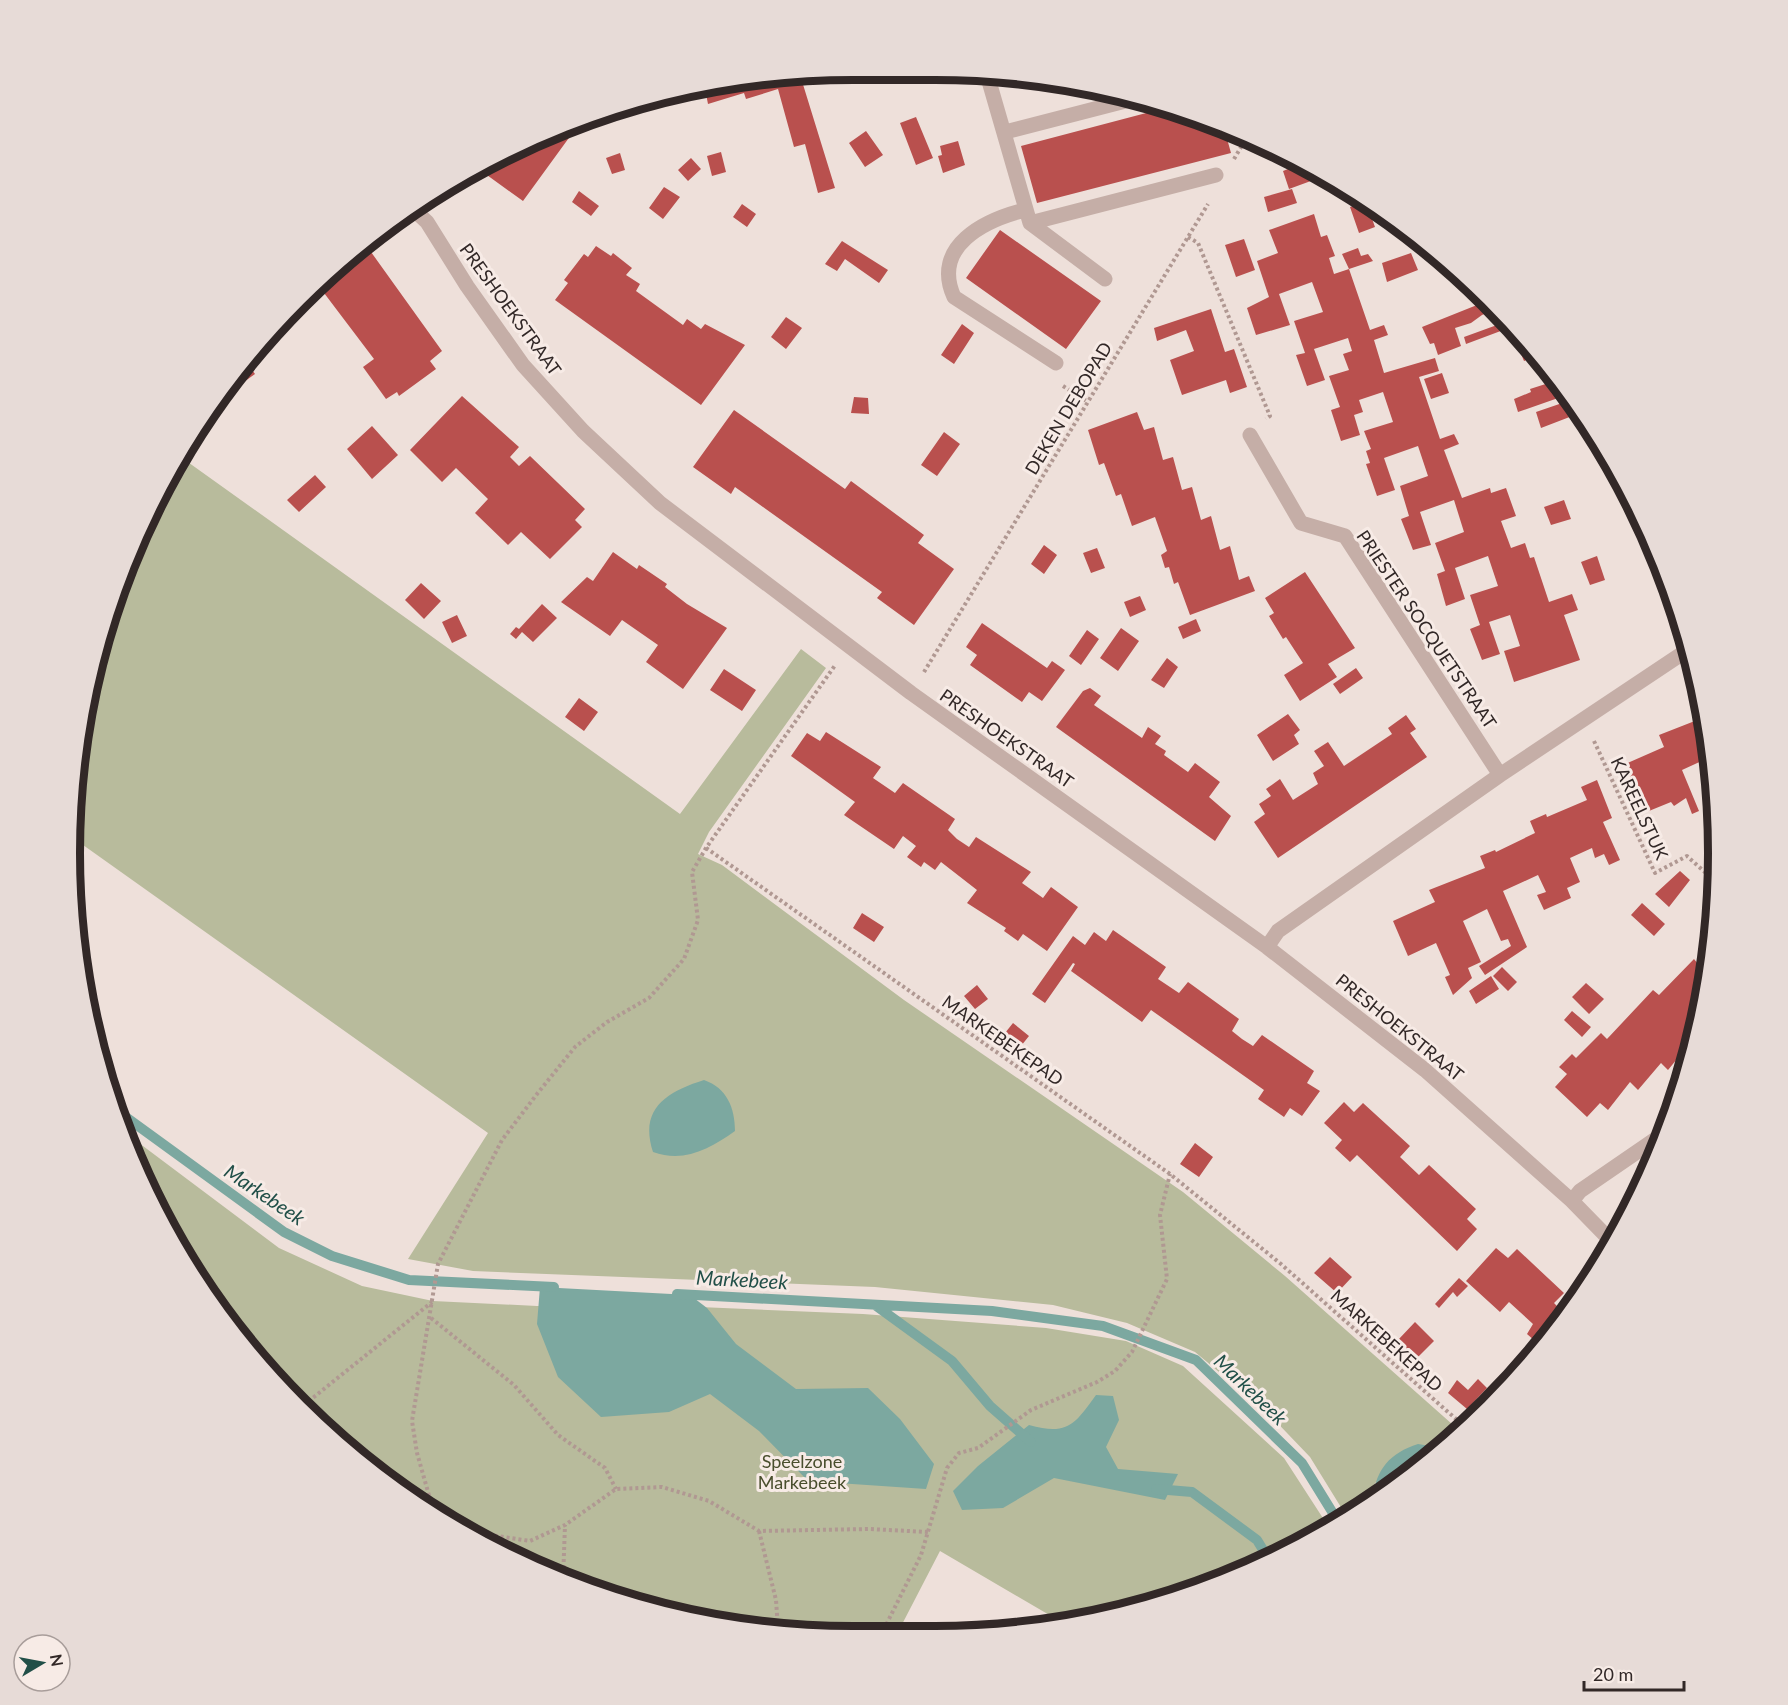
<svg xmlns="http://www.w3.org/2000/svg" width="1788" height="1705" font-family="Lato,sans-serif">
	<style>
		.green { fill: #b8bb9c }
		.water { fill: #7ca8a0 }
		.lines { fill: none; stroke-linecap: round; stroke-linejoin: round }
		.stream { stroke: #7ca8a0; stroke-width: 10 }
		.building { fill: #b9504e }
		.path { stroke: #b09892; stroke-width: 4; stroke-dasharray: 3 3; stroke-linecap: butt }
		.minor { stroke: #c5aea7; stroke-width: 15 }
		.labels { text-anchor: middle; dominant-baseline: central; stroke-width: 6; stroke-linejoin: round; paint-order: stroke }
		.street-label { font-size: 18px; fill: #322827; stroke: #f7ebe6 }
		.park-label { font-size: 18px; fill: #494e2d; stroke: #f7ebe6 }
		.water-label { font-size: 20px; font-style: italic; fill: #214f48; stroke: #f7ebe6 }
		.rim { fill: none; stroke: #322827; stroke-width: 8 }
	</style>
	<rect width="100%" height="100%" fill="#eee0da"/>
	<path class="green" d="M178,455L680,814L801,649L826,668L709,832L698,854L722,865L904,1000L1183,1192L1285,1276L1461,1432L1442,1448L1375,1483L1373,1498L1347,1517L1310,1457L1266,1411L1195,1352L1127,1323L1053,1305L875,1287L473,1271L408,1259L488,1133L76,840V751L110,601Z
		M123,1131L279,1248L362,1286L433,1301L537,1306L629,1304L863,1314L1046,1328L1126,1341L1183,1366L1284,1458L1330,1529L1187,1595L1063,1623L940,1551L897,1634L852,1636L699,1621L552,1576L417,1504L264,1369L174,1245Z"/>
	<path class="water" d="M704,1080C727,1088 735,1108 735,1131C710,1149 684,1163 653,1152C639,1109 666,1092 704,1080Z
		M540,1287L690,1295L707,1308L736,1344L796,1389L868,1388L900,1419L934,1464L926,1489L808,1481L759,1431L710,1394L669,1412L601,1417L558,1377L537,1324Z
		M1096,1395L1113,1396L1119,1420L1106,1447L1118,1469L1178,1474L1165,1500L1054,1478L1003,1508L962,1510L953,1491L978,1466L1029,1425C1068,1436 1075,1424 1096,1395Z
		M1418,1444L1442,1448L1373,1498C1376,1469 1390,1453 1418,1444Z"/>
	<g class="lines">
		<path class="stream" d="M112,1107L284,1232L332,1256L409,1280L554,1287
			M677,1294L992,1311L1103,1326L1196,1360L1302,1463L1339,1523
			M875,1305L952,1361L990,1406L1031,1442
			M1156,1489L1192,1492L1257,1540L1268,1558"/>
	</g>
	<path class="building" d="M775,77L777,85L801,78L835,188L818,193L805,144L794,147L778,89L746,99L744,93L708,104L704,84Z
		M1169,107L1224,128L1231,153L1037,203L1021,146Z
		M916,117L933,158L916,165L900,123Z
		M578,121L580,127L570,130L571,135L523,201L480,170L552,129Z
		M866,131L883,155L865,167L849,143Z
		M958,141L965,165L943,173L938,156L942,155L940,146Z
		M721,152L726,172L712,176L707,156Z
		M620,153L625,170L612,174L606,158Z
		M691,158L701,169L688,181L678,170Z
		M1303,163L1313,169L1319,178L1289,189L1283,171Z
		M664,187L680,197L663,219L649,208Z
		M1292,189L1297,203L1268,212L1264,197Z
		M579,191L599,206L591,216L572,202Z
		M1366,202L1375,227L1359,233L1350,207Z
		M742,204L756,214L747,227L733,217Z
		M1314,214L1321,237L1327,235L1335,256L1329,258L1334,274L1349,269L1342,254L1358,248L1361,256L1368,254L1373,261L1349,269L1370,330L1384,325L1388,335L1374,340L1384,373L1435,358L1439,371L1419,377L1440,439L1454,434L1459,444L1444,450L1462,498L1490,488L1491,493L1506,488L1516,516L1501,521L1511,548L1525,543L1530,558L1534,557L1549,602L1572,594L1578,610L1564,615L1580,660L1514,682L1504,651L1520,646L1510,615L1489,622L1500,654L1482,660L1470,629L1480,625L1470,595L1498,586L1488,556L1455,568L1465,599L1446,606L1437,574L1445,571L1435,543L1464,532L1454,500L1420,512L1431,545L1413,550L1401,519L1409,516L1400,486L1428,476L1418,446L1384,458L1395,490L1377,496L1366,464L1370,463L1366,451L1371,449L1364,431L1393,422L1383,392L1359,400L1363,412L1354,415L1360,435L1341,441L1331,410L1340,407L1329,376L1349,370L1343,354L1352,351L1348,338L1314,349L1325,380L1307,386L1296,355L1305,353L1294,321L1323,312L1312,282L1279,294L1290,325L1256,335L1247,308L1269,297L1257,261L1278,253L1269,230Z
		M1000,230L1101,301L1066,349L966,278Z
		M1244,239L1255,270L1236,277L1225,245Z
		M842,241L888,270L879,283L845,259L837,271L825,264Z
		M360,245L362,248L366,245L442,351L430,361L436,369L399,396L397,392L386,399L363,367L374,359L318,285Z
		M596,246L611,256L613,253L632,268L626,275L640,284L636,291L683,325L687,319L701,329L705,324L745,345L701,405L555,300L568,283L564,280L584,254L588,257Z
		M1411,253L1418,270L1387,282L1382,263Z
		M1487,301L1496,309L1482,315L1471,323L1455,328L1461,346L1438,355L1434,343L1430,344L1422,327Z
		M1211,309L1225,352L1234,349L1247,387L1230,393L1226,380L1182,395L1170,360L1194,351L1186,330L1157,341L1154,328Z
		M786,317L802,328L786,349L771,337Z
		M1508,321L1514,326L1466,344L1464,337Z
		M962,324L974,333L954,364L941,355Z
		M1531,345L1538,355L1524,361L1519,349Z
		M246,361L255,374L241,384L235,376Z
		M1442,373L1449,393L1431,399L1424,379Z
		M1555,381L1561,397L1518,412L1514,399L1531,392L1530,389Z
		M462,396L519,447L510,457L519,466L530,456L585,509L575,520L582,527L550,559L521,532L508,545L475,513L488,499L456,468L442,482L410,450Z
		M854,397L868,398L869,414L851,413Z
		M1571,400L1580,413L1541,428L1536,412Z
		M734,410L845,489L851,481L924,535L918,543L954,569L914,625L877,598L882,592L735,487L731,494L693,467Z
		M1137,412L1144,430L1154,427L1163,460L1173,457L1182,490L1192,487L1201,520L1211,516L1220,550L1230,546L1239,580L1249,576L1255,591L1190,615L1178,582L1174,584L1169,567L1165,568L1161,555L1167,551L1155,517L1132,526L1121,494L1116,496L1104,463L1099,465L1088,430Z
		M372,426L398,455L372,479L347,449Z
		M944,432L960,444L937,476L921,465Z
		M315,475L326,487L299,512L287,500Z
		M1564,500L1571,519L1551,525L1544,507Z
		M1044,545L1057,555L1044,574L1031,564Z
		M1097,548L1105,568L1091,573L1083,553Z
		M613,552L637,569L639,565L667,584L665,587L687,604L727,628L683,689L646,662L658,645L622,620L610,636L561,602L587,577L593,581Z
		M1597,556L1605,580L1590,585L1581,562Z
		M1305,572L1355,648L1328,664L1337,677L1300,701L1284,675L1303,663L1286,637L1283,639L1269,616L1274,613L1265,598Z
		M421,583L441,601L424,619L405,600Z
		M1140,596L1146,610L1130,617L1124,602Z
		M542,604L557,618L533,642L522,632L516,639L510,634L516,627L519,629Z
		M457,615L467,636L452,643L442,622Z
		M1196,619L1201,631L1183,639L1178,627Z
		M982,623L1047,668L1052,661L1065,670L1042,701L1029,692L1022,702L970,665L977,655L966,647Z
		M1121,628L1139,641L1118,671L1100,658Z
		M1087,630L1099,639L1081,665L1069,656Z
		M1167,658L1178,667L1164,688L1151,680Z
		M1356,668L1363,678L1340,694L1333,684Z
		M724,669L756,690L742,711L710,690Z
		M1090,688L1101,696L1094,705L1142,738L1148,727L1161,736L1155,744L1166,751L1164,755L1188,772L1195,763L1220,782L1209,797L1231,816L1215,841L1056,727L1083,691Z
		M579,698L598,712L584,731L565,717Z
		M1288,714L1300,730L1294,735L1299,744L1273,761L1257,735Z
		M1406,715L1416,729L1410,733L1427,757L1278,858L1254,822L1265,814L1259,804L1271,796L1266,789L1280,779L1293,800L1318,784L1313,773L1324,766L1314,751L1328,742L1344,766L1392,734L1388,728Z
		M1705,717L1712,751L1713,777L1706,759L1682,770L1699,811L1692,814L1686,798L1674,806L1671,802L1644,813L1623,765L1664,747L1659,735Z
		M826,732L881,767L873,778L895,793L903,783L955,819L948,830L957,839L969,847L976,837L1031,872L1022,883L1043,898L1051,887L1078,907L1047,951L1023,934L1018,941L1004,931L1006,928L967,903L977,890L941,862L935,870L924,862L921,867L907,857L916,846L903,836L894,849L844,815L855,802L791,756L807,733L820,741Z
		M1597,780L1612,818L1603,822L1620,860L1609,865L1604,854L1595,858L1592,848L1570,858L1580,882L1567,888L1571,898L1544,910L1537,895L1546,892L1538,875L1503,891L1527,947L1485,975L1479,966L1511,946L1508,939L1501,941L1487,909L1463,921L1481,962L1468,968L1472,978L1453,995L1445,977L1450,975L1436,943L1408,956L1393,921L1435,902L1429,890L1485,868L1480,856L1495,850L1496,852L1535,833L1530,821L1546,814L1547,817L1587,800L1581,787Z
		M1680,871L1690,880L1669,907L1655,894Z
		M1642,903L1665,924L1654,936L1631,915Z
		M862,913L884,927L874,942L853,928Z
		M1113,930L1166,967L1158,979L1179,993L1188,982L1239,1019L1232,1031L1242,1039L1253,1046L1262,1035L1314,1071L1307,1083L1320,1091L1302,1116L1290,1108L1284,1117L1258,1099L1264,1090L1151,1010L1142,1022L1071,971L1075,964L1073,963L1045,1003L1032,994L1073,936L1085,945L1094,932L1106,941Z
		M1709,952L1694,1047L1690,1043L1668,1070L1661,1063L1638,1090L1630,1082L1608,1110L1600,1103L1587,1117L1555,1087L1567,1074L1559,1067L1572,1054L1576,1058L1601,1033L1607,1039L1653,990L1659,995L1694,959L1698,964Z
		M1502,967L1517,982L1508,991L1493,976Z
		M1491,976L1499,989L1476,1004L1469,991Z
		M1586,983L1604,999L1589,1014L1572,997Z
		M977,985L988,999L975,1009L964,996Z
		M1572,1011L1591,1027L1582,1037L1564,1020Z
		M1013,1023L1029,1036L1013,1056L997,1043Z
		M1344,1102L1354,1112L1363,1103L1410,1146L1400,1157L1419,1175L1429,1165L1476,1209L1467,1219L1477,1229L1457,1251L1357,1155L1350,1162L1335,1148L1342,1140L1324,1123Z
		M1195,1143L1213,1157L1199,1177L1180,1164Z
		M1496,1248L1508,1258L1517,1249L1564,1293L1554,1303L1566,1315L1548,1340L1542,1334L1535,1341L1527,1334L1533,1324L1509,1302L1500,1312L1466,1281Z
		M1330,1257L1352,1277L1337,1293L1314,1273Z
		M1459,1278L1468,1286L1457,1297L1453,1292L1439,1308L1435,1304Z
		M1415,1322L1434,1341L1416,1359L1398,1340Z
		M1478,1379L1487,1388L1467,1409L1448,1393L1457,1380L1468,1390Z"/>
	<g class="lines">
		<path class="path" d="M1234,159L1247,137
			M1188,237L1198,243L1270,416L1266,419
			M1063,386L1088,402
			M924,672L1208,204
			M1594,741L1655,873L1687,856L1717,883
			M706,848L1170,1174L1281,1264L1465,1427
			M431,1318L514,1385L558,1435L605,1468L616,1489
			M304,1405L432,1302
			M434,1512L471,1532L530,1541L565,1525L616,1489L662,1487L709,1501L759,1531L869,1529L928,1532
			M434,1513L417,1453L412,1421L438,1264L502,1140L537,1094L575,1047L607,1022L649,998L684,959L698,920L692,872L706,848L836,664
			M759,1531L776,1600L778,1629
			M563,1580L565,1525
			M881,1635L921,1555L947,1468L959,1453L978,1448L1031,1410L1097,1382L1115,1371L1132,1352L1167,1279L1160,1215L1170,1174"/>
		<path class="minor" d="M986,71L1030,223L1216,175
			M1005,132L1141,97
			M413,209L427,222L467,286L523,365L583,431L660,503L911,693L1267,947L1425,1070L1572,1201L1612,1242
			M1025,210C985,220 931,246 954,297L1056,363
			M1030,223L1105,279
			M1250,435L1301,523L1345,536L1500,775
			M1267,947L1278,931L1500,775L1689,649
			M1572,1201L1580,1191L1663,1134"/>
	</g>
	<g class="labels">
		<g class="street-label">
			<text transform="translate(511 309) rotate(54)">PRESHOEKSTRAAT</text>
			<text transform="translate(1068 408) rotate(-59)">DEKEN DEBOPAD</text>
			<text transform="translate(1427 629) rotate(56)">PRIESTER SOCQUETSTRAAT</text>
			<text transform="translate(1007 738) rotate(35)">PRESHOEKSTRAAT</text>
			<text transform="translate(1640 808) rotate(65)">KAREELSTUK</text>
			<text transform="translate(1400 1027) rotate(39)">PRESHOEKSTRAAT</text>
			<text transform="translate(1003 1040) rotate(35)">MARKEBEKEPAD</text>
			<text transform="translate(1387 1340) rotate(42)">MARKEBEKEPAD</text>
		</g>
		<g class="park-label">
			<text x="802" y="1461">Speelzone<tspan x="802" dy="21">Markebeek</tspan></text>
		</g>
		<g class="water-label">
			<text transform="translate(265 1194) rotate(34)">Markebeek</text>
			<text transform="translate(742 1279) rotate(3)">Markebeek</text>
			<text transform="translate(1251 1389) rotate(44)">Markebeek</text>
		</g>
	</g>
	<path d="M0 0H1788V1705H0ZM853 80H935A773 773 0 0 1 1708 853V853A773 773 0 0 1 935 1626H853A773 773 0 0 1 80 853V853A773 773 0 0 1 853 80Z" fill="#e7dbd7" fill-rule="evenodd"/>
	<path class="rim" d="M853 80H935A773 773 0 0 1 1708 853V853A773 773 0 0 1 935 1626H853A773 773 0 0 1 80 853V853A773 773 0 0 1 853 80Z"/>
	<g transform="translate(42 1663) rotate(80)"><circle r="28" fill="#f7ebe6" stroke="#a89d9a" stroke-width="1.5"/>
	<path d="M0-4.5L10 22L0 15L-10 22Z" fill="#214f48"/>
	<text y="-9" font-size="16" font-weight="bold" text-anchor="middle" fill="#322827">N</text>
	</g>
	<path d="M1584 1681v9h100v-9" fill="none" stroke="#322827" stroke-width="3"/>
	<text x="1593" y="1681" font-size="18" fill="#322827" stroke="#f7ebe6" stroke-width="4.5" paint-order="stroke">20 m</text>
</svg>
